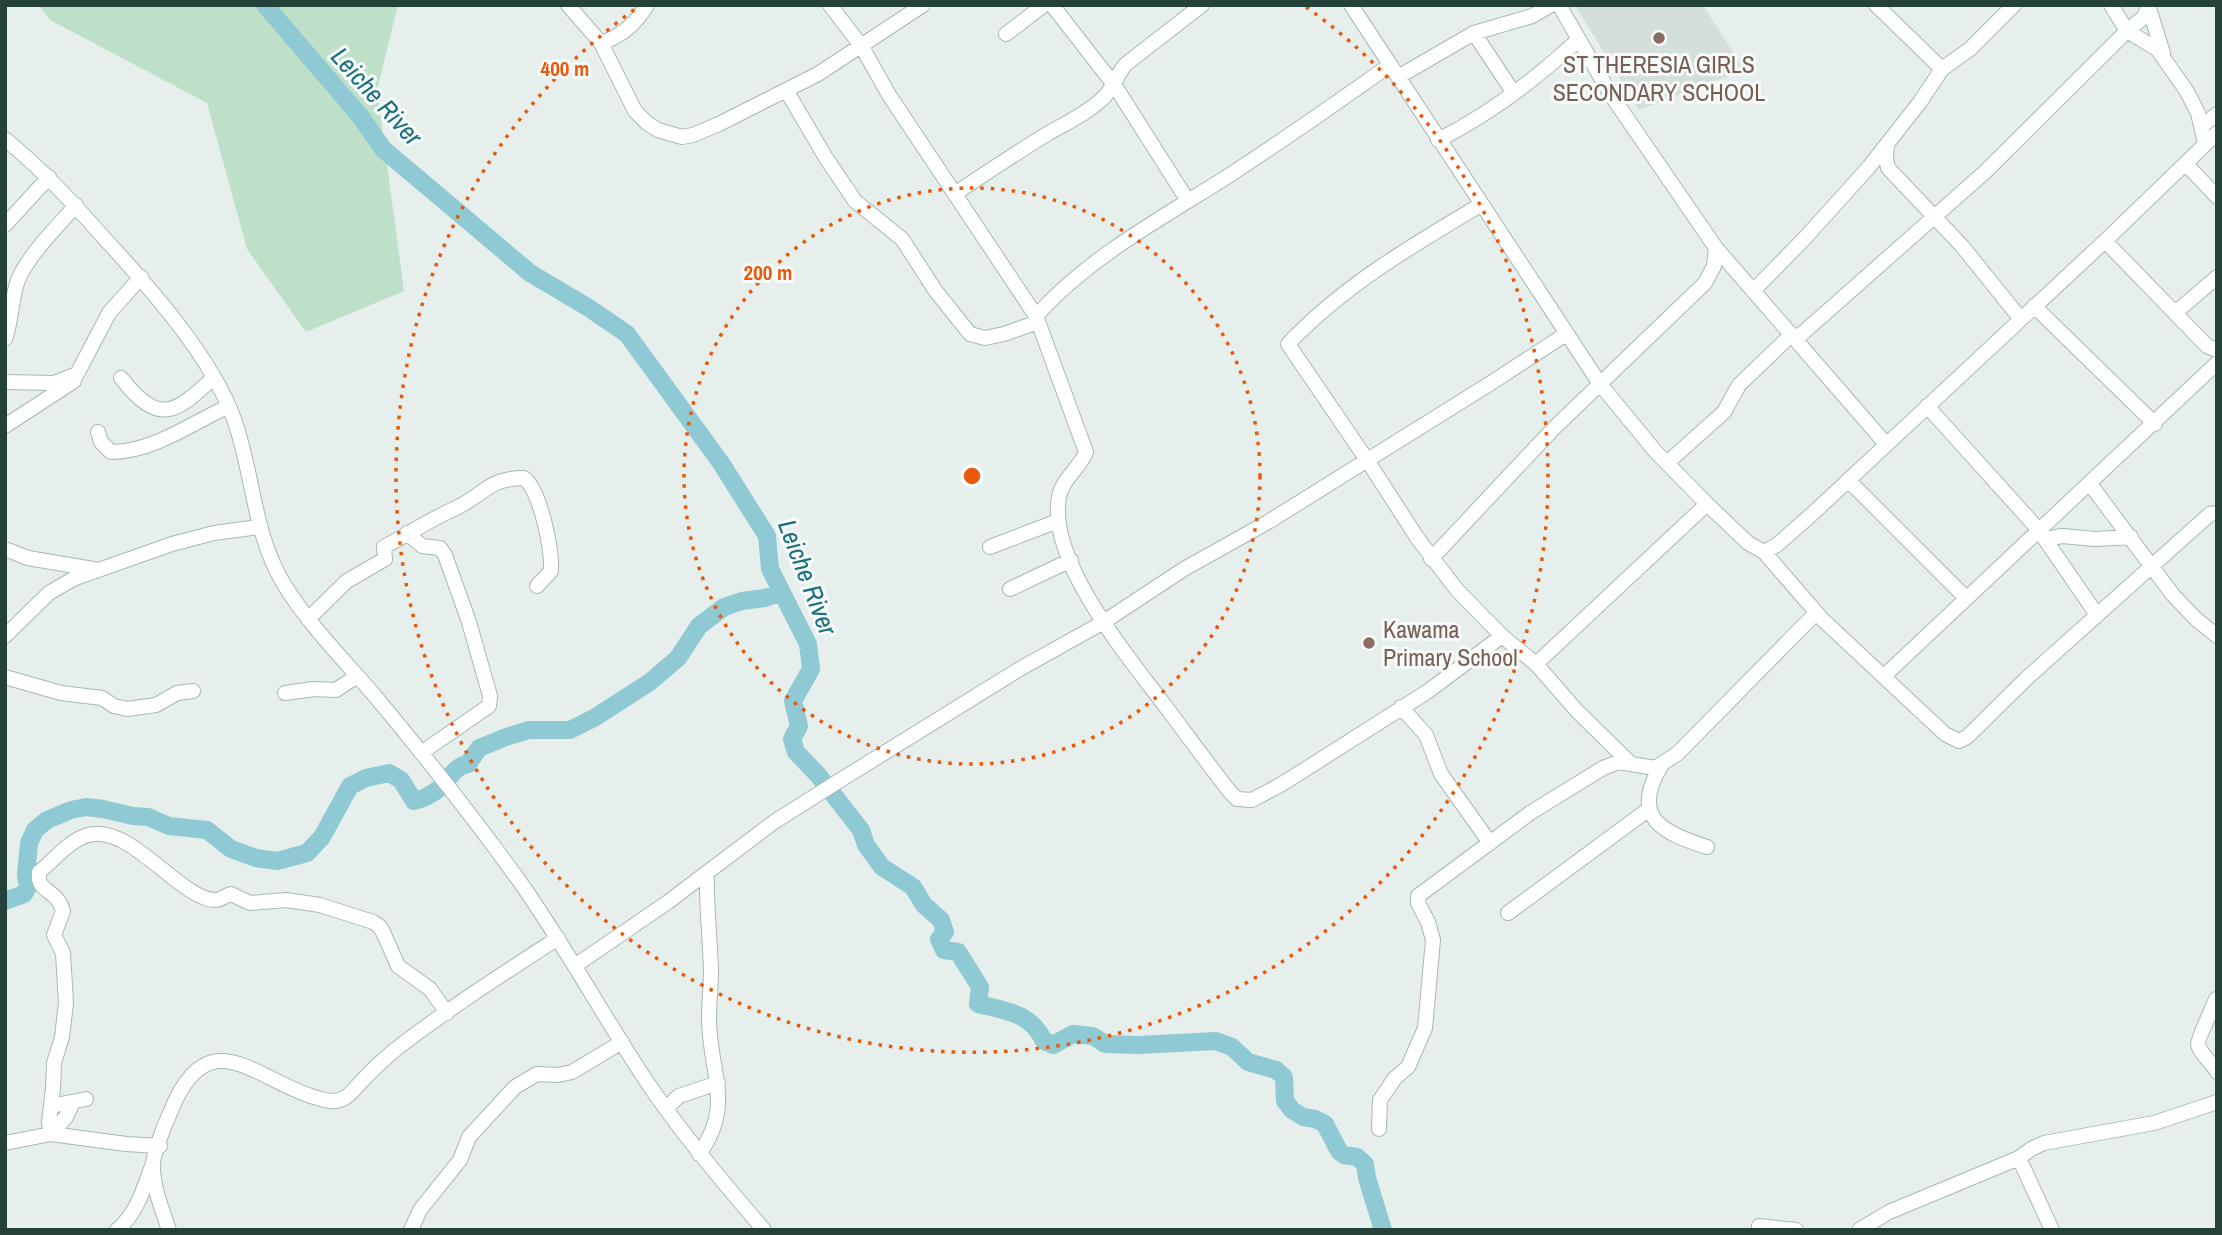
<svg xmlns="http://www.w3.org/2000/svg" width="2222" height="1235" font-family="'Archivo Narrow',sans-serif">
	<style>
		.built { fill: #d4dfda }
		.green { fill: #bfe0c8 }
		.lines { fill: none; stroke-linecap: round; stroke-linejoin: round }
		.river { stroke: #8ec9d4; stroke-width: 18 }
		.minor-casing { stroke: #a8b8b2; stroke-width: 16 }
		.minor { stroke: #fff; stroke-width: 14 }
		.ring { fill: none; stroke: #e8590c; stroke-width: 3.5; stroke-dasharray: 3.5 7 }
		.education-dot { fill: #8d6e63; stroke: #f7fbf9; stroke-width: 2.5 }
		.labels { text-anchor: middle; dominant-baseline: central; stroke-width: 6; stroke-linejoin: round; paint-order: stroke }
		.education-label { font-size: 24px; fill: #785e54; stroke: #f7fbf9 }
		.water-label { font-size: 26px; font-style: italic; fill: #1c6f80; stroke: #f7fbf9 }
		.centre { fill: #e8590c; stroke: #f7fbf9; stroke-width: 3.5 }
		.ring-label { font-size: 21px; text-anchor: middle; font-weight: bold; fill: #e8590c; stroke: #f7fbf9; stroke-width: 6; stroke-linejoin: round; paint-order: stroke }
	</style>
	<rect width="100%" height="100%" fill="#e6efeb"/>
	<path class="built" d="M1575,5H1703L1744,70L1639,110Z"/>
	<path class="green" d="M38,5H398L377,90L404,291L306,332L247,249L207,103L50,20Z"/>
	<g class="lines">
		<path class="river" d="M265,5L360,116L383,149L530,273L589,308L627,334L721,463L767,536L770,569L808,644L811,669L793,701L799,726L792,739L796,752L818,775L861,830L866,845L882,867L913,887L924,905L941,920L945,932L939,939L944,950L958,952L980,987L978,1004C1006,1011 1030,1012 1044,1041L1053,1045L1073,1034L1093,1036L1105,1044L1138,1045L1216,1041L1232,1047L1248,1062L1276,1070L1284,1077L1285,1101L1292,1110L1303,1117L1315,1119L1325,1124L1339,1151L1344,1155L1357,1157L1365,1164L1367,1178L1383,1230
			M5,901L24,894L28,887L26,875L29,843L35,830L47,820L71,810L86,807L103,809L133,816L148,817L169,826L207,830L231,849L256,858L277,861L307,853L322,837L350,786L366,778L389,773L401,780L414,801C423,799 434,793 441,787C450,778 455,766 468,764L479,748L506,737L529,730H570L594,718L650,682L678,658L699,626L724,607L742,601L765,598L782,592"/>
		<g class="minor-casing">
			<path id="minor" d="M568,5L601,43L635,111L647,123L658,130L682,137L693,135L719,124L818,74L923,5
				M830,5L862,47L889,95L1036,316L1086,452C1080,468 1062,479 1059,497C1047,561 1129,658 1166,707C1187,735 1208,764 1230,792L1237,799L1252,800L1282,784L1427,692L1502,636
				M1052,5L1115,86L1188,201
				M1351,5L1600,384L1655,451L1707,504L1748,543L1764,552L1777,545L1811,515L2105,241L2217,133
				M1559,5L1611,95L1716,248L1886,444
				M1876,5L1942,69
				M2111,5L2127,31L2157,49L2186,90L2198,113L2205,143
				M2149,8L2163,53
				M1474,33L1513,92
				M1006,34L1044,5
				M601,43C622,36 636,24 647,5
				M1398,77L1474,33L1532,16L1551,5
				M786,90L826,158L855,201L902,239L935,290L970,334L985,338L1004,334L1038,322
				M2202,126L2217,114
				M5,139C42,169 73,203 105,239C150,288 211,356 234,419C254,475 253,535 285,586C310,626 344,660 375,696C425,756 474,818 520,882C566,947 603,1016 647,1082C682,1134 723,1182 764,1230
				M1438,140C1488,115 1537,78 1578,40
				M1887,144L1886,158L1888,168L1962,246L2020,318
				M2186,164L2217,197
				M956,193C986,173 1016,153 1047,134C1066,123 1086,114 1102,99C1114,89 1116,75 1126,64L1202,5
				M1482,204C1413,245 1344,285 1288,344L1367,460L1418,539L1457,590L1502,636L1536,664L1577,711L1629,762
				M5,225L49,177
				M2105,241L2207,346L2217,350
				M1753,291L1804,239L1869,167L1920,102L1942,69L1970,49L2014,5
				M2034,306L2155,424
				M2175,313L2217,277
				M1036,316C1087,259 1158,220 1222,180C1279,143 1335,104 1390,65
				M5,339C12,320 11,299 18,280C29,254 58,226 76,205
				M1796,339L1985,172L2127,31L2144,17L2149,5
				M121,378C159,426 175,414 214,377
				M5,382L54,383L77,374L109,313L141,277
				M1927,406L2038,529L2097,615
				M5,426L74,381
				M98,432L101,442L111,452C153,452 192,423 229,406
				M1667,463L1724,412L1739,385L1792,334
				M1848,480L1966,598
				M2090,484L2173,595L2196,619L2217,636
				M407,533L422,546L440,548L445,555L469,622L490,696L489,706L421,753
				M2045,539L2062,536L2095,539L2131,537
				M990,547L1058,521
				M5,549L28,558L99,570
				M1764,552L1822,619L1945,734L1959,741L1967,737L2028,677L2210,514L2217,513
				M1431,559L1553,429L1705,283L1714,266L1716,248
				M1010,589L1071,560
				M308,619L347,581L385,559L384,547C408,534 431,519 456,508C484,495 488,478 524,478C541,492 552,549 551,571L537,586
				M5,636L49,593L73,579L172,544L214,533L259,527
				M1536,664L1707,504
				M1884,676L2217,363
				M5,677L61,693L102,698L114,706L127,709L156,705L177,693L193,691
				M285,693L314,689L336,690L357,676
				M1401,707L1426,735L1441,774L1490,843
				M1661,766C1630,817 1662,833 1707,847
				M1508,913L1649,809
				M576,965L668,902L774,822L834,784L1018,670L1102,623L1184,569L1268,522L1491,383L1566,334
				M2216,999C2213,1007 2197,1041 2198,1045C2201,1055 2212,1062 2217,1072
				M51,1106L86,1099
				M666,1108L679,1096L718,1083
				M1379,1129L1380,1100L1395,1078L1408,1067L1425,1028L1433,940L1428,922L1418,903V896L1530,813L1603,768L1619,762L1655,768L1677,754L1816,613
				M51,1134L49,1123L53,1088L54,1063L62,1037L66,1003L63,953L54,935L63,911C57,888 36,893 39,872C54,860 67,843 85,836C128,819 181,902 217,900C222,899 226,895 231,894L250,903L286,900L320,905L373,922L379,926L383,932L398,966L430,989L447,1013
				M51,1134L66,1117L73,1102
				M5,1143L51,1134L126,1144L160,1146
				M699,1154C735,1105 709,1071 709,1019C709,1002 711,986 711,970C710,937 706,905 707,872
				M2019,1158L2052,1230
				M1759,1226L1796,1230
				M117,1230C137,1213 143,1190 152,1166
				M169,1230C162,1209 152,1185 153,1163C154,1152 165,1124 170,1113C209,1014 258,1084 321,1099C330,1102 339,1102 346,1097C352,1093 357,1086 361,1082C372,1070 384,1059 396,1049C448,1009 504,973 558,938
				M411,1230L420,1210L460,1160L469,1137L515,1087L537,1074L558,1075L572,1072L622,1042
				M1859,1230L1889,1212L2019,1158L2031,1149L2044,1143L2154,1123L2217,1102"/>
		</g>
		<use href="#minor" class="minor"/>
	</g>
	<g class="ring">
		<circle cx="972" cy="476" r="288"/>
		<path d="M1306 7A576 576 0 1 1 638 7"/>
	</g>
	<g class="education-dot">
		<circle cx="1659" cy="38" r="7"/>
		<circle cx="1369" cy="643" r="7"/>
	</g>
	<g class="labels">
		<g class="education-label">
			<text x="1659" y="64">ST THERESIA GIRLS<tspan x="1659" dy="28">SECONDARY SCHOOL</tspan></text>
			<text x="1383" y="629" text-anchor="start">Kawama<tspan x="1383" dy="28">Primary School</tspan></text>
		</g>
		<g class="water-label">
			<text transform="translate(377 96) rotate(48)">Leiche River</text>
			<text transform="translate(808 577) rotate(69)">Leiche River</text>
		</g>
	</g>
	<circle cx="972" cy="476" r="10" class="centre"/>
	<g class="ring-label">
		<text x="565" y="76">400 m</text>
		<text x="768" y="280">200 m</text>
	</g>
	<rect width="2222" height="1235" fill="none" stroke="#24423a" stroke-width="14"/>
</svg>
